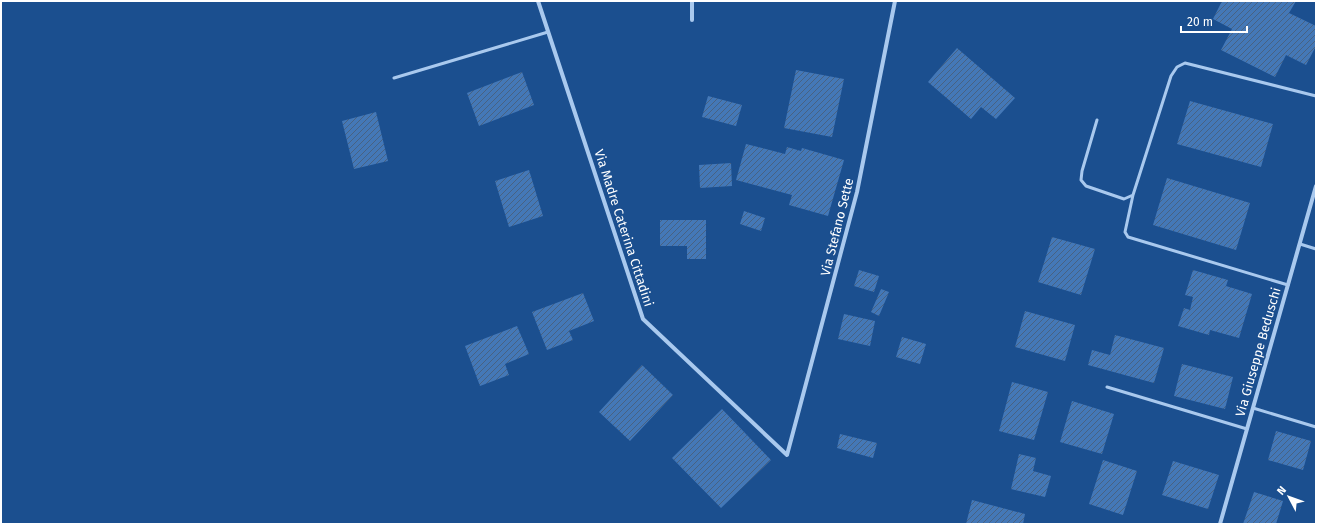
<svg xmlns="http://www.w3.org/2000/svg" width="1317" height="525" font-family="'Fira Sans',sans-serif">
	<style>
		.building { fill: url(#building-hatch) }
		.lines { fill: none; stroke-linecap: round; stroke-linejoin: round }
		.service { stroke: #a9c9ee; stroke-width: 3 }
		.minor { stroke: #a9c9ee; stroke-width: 4 }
		.labels { text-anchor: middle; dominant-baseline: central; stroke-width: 3; stroke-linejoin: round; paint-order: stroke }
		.street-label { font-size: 13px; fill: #fff; stroke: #1b4f8f }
	</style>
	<defs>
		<pattern id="building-hatch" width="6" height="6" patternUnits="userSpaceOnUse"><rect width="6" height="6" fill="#4478b7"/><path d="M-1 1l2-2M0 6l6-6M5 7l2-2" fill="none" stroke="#486282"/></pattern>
	</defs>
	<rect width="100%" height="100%" fill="#1b4f8f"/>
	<path class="building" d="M1222,1H1296L1289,13L1316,26V46L1306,65L1286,55L1275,77L1221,50L1232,29L1213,19Z
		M957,48L1015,98L996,119L981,107L971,119L928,82Z
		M796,70L844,79L832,137L784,128Z
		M522,72L534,105L479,126L467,93Z
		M708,96L742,105L736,126L702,117Z
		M1190,101L1273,124L1261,167L1177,144Z
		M376,112L388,161L354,169L342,121Z
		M746,144L785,154L787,147L801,151L802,148L844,160L828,216L789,205L792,195L736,180Z
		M731,163L732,186L700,188L699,165Z
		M529,170L543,216L509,227L495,181Z
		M1167,178L1250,203L1236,250L1153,225Z
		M744,211L765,218L761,231L740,224Z
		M660,220H706V259H687V246H660Z
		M1052,237L1095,249L1081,295L1038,282Z
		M859,270L879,276L874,292L854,286Z
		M1193,270L1228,280L1226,286L1252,294L1239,338L1210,330L1209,335L1178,326L1184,308L1190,310L1193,297L1185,295Z
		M881,289L889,292L879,316L871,312Z
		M583,293L594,321L569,331L573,340L547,350L532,312Z
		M1025,311L1075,325L1065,361L1015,347Z
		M844,314L875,321L870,346L838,339Z
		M517,326L529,354L505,364L509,375L480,386L465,346Z
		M1115,335L1164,348L1154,383L1088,365L1092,350L1110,355Z
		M902,337L926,344L920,364L896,357Z
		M1182,364L1233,377L1225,409L1174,396Z
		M642,365L673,395L630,441L599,412Z
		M1012,382L1048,392L1034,440L999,431Z
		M1072,401L1114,414L1102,454L1060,442Z
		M722,409L771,460L721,508L672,458Z
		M1276,431L1311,441L1303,470L1268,460Z
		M840,434L877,443L873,458L837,448Z
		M1019,454L1036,458L1033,471L1051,476L1045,497L1011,489Z
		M1103,460L1137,471L1123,515L1089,504Z
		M1173,461L1219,475L1208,509L1162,495Z
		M1254,492L1283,501L1276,524H1243Z
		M972,500L1025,514L1023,524H966Z"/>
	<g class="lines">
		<path class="service" d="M394,78L548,32
			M1097,120L1082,171L1081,180L1086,186L1124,199L1133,195L1171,76L1177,67L1185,63L1316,96
			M1133,195L1125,232L1128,237L1288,285
			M1300,244L1316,249
			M1107,387L1247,429
			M1253,408L1316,427"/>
		<path class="minor" d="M538,1L643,319L787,455L857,192L895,1
			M692,1V20
			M1220,524L1316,186"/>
	</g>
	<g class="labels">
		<g class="street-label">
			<text transform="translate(837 227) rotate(-76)">Via Stefano Sette</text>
			<text transform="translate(624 228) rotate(72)">Via Madre Caterina Cittadini</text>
			<text transform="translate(1258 352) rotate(-74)">Via Giuseppe Beduschi</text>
		</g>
	</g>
	<rect width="1317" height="525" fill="none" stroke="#ffffff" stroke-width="4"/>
	<g transform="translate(1289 497) rotate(311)" stroke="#1b4f8f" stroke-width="3" paint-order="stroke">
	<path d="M0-3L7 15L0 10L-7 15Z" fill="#ffffff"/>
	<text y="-6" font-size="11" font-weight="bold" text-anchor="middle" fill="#ffffff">N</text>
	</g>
	<path d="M1181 26v6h66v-6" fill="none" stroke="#ffffff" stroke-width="2"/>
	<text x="1187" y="26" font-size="12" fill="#ffffff" stroke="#1b4f8f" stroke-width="3" paint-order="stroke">20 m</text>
</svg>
